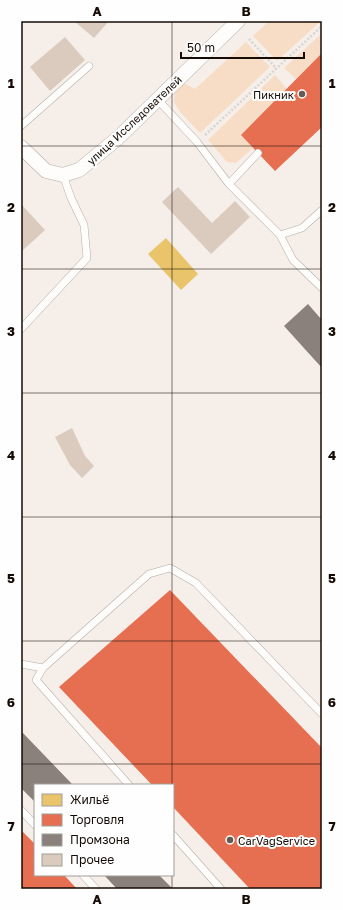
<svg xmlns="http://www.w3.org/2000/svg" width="343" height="910" font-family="'Golos Text',sans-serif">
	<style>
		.green { fill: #f8ddc6 }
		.homes { fill: #e9c46a }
		.shops { fill: #e76f51 }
		.industry { fill: #8a817c }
		.building { fill: #dacbbe }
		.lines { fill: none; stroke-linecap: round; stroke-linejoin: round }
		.lane-casing { stroke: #b5ada6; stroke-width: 8 }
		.street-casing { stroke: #b5ada6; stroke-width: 15 }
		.path { stroke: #d7d5d3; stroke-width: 2.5; stroke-dasharray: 2 2; stroke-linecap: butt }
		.lane { stroke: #fefdfc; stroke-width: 7 }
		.street { stroke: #fefdfc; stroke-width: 14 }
		.grid { fill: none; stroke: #150b04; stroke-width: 1; stroke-opacity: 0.55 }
		.poi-dot { fill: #645b54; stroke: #fefefe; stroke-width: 1.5 }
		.labels { text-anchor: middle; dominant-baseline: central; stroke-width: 4; stroke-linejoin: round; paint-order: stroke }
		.poi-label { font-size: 11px; fill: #150b04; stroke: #fefefe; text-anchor: end }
		.street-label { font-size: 11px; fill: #150b04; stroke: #fefefe }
		.neatline { fill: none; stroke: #150b04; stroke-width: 1.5 }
		.grid-label { font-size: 13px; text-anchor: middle; font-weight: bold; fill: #150b04 }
	</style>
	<rect width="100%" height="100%" fill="#f6efe9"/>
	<path class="green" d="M269,21H321L277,61L253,36Z
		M322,33V53L296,79L284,68Z
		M246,42L270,67L200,133L180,112L174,102L175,90L184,83L195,89Z
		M275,75L287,89L241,135L253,148L236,163L227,162L208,140Z"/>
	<path class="homes" d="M166,238L198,274L181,290L148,254Z"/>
	<path class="shops" d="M322,53V127L275,171L241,135Z
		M170,590L322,748V889H250L173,807V785H152L59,687Z
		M21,830L35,844V875H64L77,889H21Z"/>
	<path class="industry" d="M308,304L322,320V368L284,326Z
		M21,731L73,785H35V802L21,788Z
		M104,875H159L173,889H117Z"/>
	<path class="building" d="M74,21H109L94,38Z
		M65,37L85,60L50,91L30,67Z
		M178,187L212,223L235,201L250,217L211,254L162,202Z
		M21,204L45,230L21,252Z
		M72,428L85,456L94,466L82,478L70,465L55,437Z"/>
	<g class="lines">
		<g class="lane-casing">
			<path id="lane" d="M157,99L197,142L229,184L280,235L302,228L322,210
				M21,126L89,66
				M229,184L258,153
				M280,235L293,260L322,288
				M21,329L87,258L84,225L71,198L63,175
				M21,664L43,668
				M129,785L36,680L43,668L149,574L170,568L196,583L322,714
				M21,810L35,825
				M173,835L221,889
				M83,875L96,889"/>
		</g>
		<g class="street-casing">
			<path id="street" d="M21,147L46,171L63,175L79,170L118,138L238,21"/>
		</g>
		<path class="path" d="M249,39L276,68
			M205,135L322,26"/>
		<use href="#lane" class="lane"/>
		<use href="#street" class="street"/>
	</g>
	<path class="grid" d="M172,21V785M21,146H322M21,269H322M21,393H322M21,517H322M21,641H322M21,764H322M172,875V889"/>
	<g class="poi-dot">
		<circle cx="302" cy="94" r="4"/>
		<circle cx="230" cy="840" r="4"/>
	</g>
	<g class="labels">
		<g class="poi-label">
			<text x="294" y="94">Пикник</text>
			<text x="238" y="840" text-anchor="start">CarVagService</text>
		</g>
		<g class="street-label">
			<text transform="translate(134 120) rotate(-43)">улица Исследователей</text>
		</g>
	</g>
	<rect width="343" height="910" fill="none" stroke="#fefefe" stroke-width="44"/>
	<rect x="34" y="784" width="140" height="92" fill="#fefefe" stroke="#a19d9a"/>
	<rect x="42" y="794" width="20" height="12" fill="#e9c46a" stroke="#a19d9a"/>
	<text x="70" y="804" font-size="12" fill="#150b04">Жильё</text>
	<rect x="42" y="814" width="20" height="12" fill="#e76f51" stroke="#a19d9a"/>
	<text x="70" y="824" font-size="12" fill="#150b04">Торговля</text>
	<rect x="42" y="834" width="20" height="12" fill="#8a817c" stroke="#a19d9a"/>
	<text x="70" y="844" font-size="12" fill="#150b04">Промзона</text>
	<rect x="42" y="854" width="20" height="12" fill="#dacbbe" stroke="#a19d9a"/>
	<text x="70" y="864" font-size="12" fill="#150b04">Прочее</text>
	<path d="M181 52v6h123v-6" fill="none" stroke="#150b04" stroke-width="2"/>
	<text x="187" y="52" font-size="12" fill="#150b04" stroke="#fefefe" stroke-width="3" paint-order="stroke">50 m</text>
	<rect x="22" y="22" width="299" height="866" class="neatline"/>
	<g class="grid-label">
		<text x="97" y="16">A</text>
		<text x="246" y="16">B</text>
		<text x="11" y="88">1</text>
		<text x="332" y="88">1</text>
		<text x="11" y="212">2</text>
		<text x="332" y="212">2</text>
		<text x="11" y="336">3</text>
		<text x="332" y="336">3</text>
		<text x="11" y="460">4</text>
		<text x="332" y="460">4</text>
		<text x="11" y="583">5</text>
		<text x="332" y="583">5</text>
		<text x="11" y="707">6</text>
		<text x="332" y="707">6</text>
		<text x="11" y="831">7</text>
		<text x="332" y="831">7</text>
		<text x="97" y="904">A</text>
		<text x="246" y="904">B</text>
	</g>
</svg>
